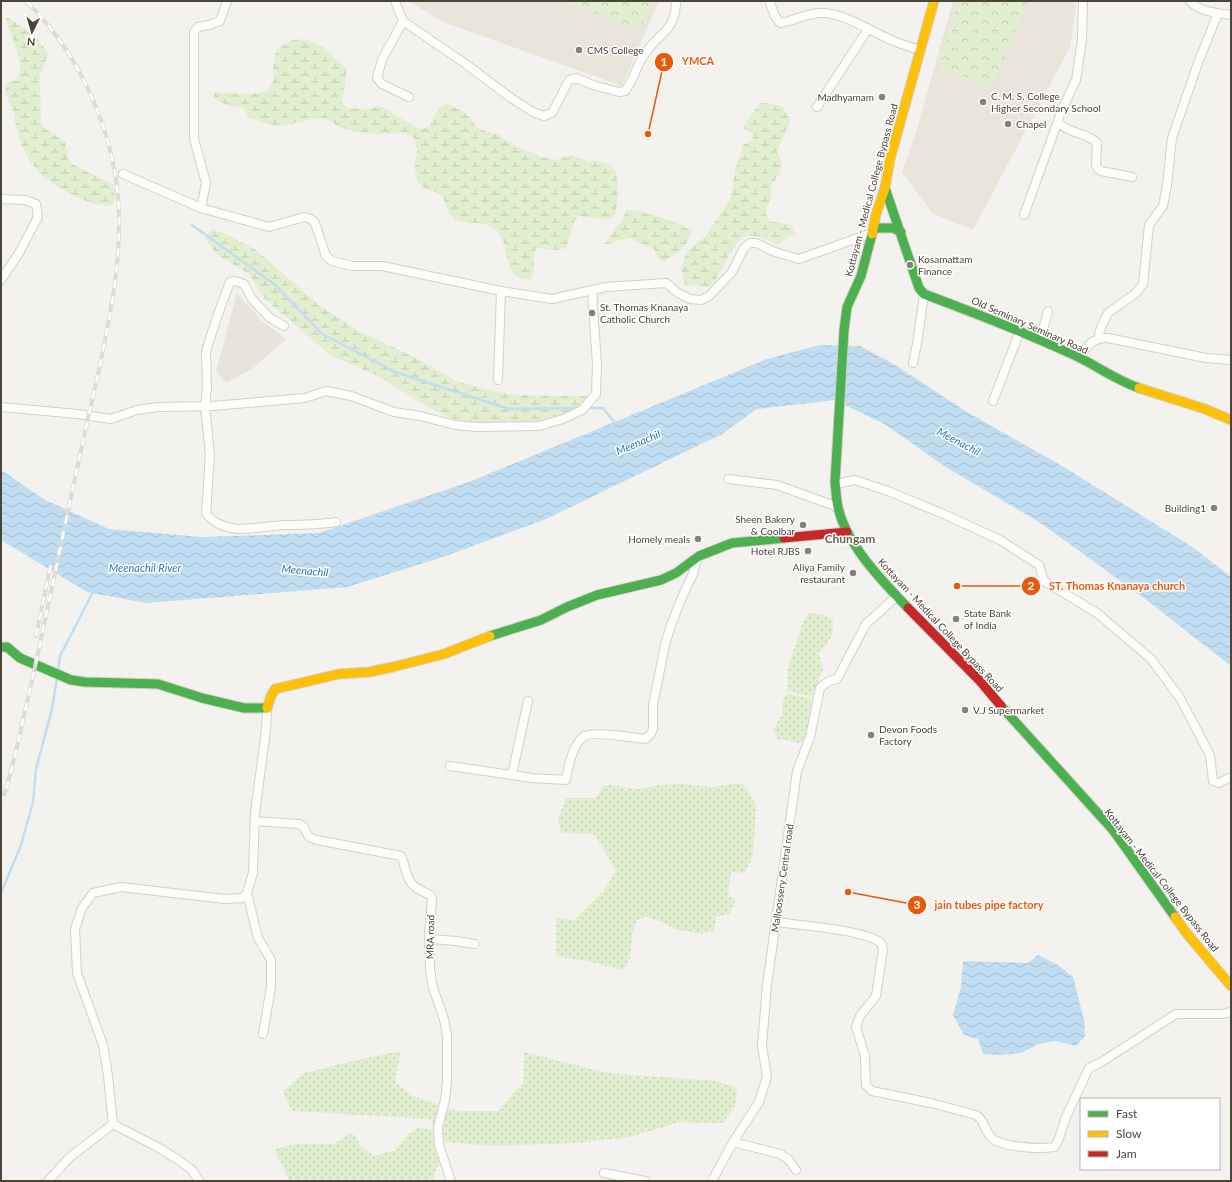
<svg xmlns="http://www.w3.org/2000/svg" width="1232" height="1182" font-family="Lato,sans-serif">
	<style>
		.residential { fill: #e7e4dc }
		.education { fill: #eae5da }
		.grass { fill: url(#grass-dots) }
		.forest { fill: url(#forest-crowns) }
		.wetland { fill: url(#wetland-marsh) }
		.water { fill: url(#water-waves) }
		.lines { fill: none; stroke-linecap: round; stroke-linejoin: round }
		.stream { stroke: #c0ddf1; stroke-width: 2.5 }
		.street-casing { stroke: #d2d0cb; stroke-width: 10 }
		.fast-casing { stroke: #d3cfc5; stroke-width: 11 }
		.slow-casing { stroke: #d3cfc5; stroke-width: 11 }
		.jam-casing { stroke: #d3cfc5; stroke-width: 11 }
		.street { stroke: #fdfdfc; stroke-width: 8 }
		.fast { stroke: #4caf50; stroke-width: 9 }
		.slow { stroke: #ffc107; stroke-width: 9 }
		.jam { stroke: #c62828; stroke-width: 9 }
		.rail-casing { stroke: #dbdbda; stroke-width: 4 }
		.rail { stroke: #fff; stroke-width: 2.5; stroke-dasharray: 8; stroke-linecap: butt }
		.poi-dot { fill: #868178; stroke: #fff; stroke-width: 1.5 }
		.labels { text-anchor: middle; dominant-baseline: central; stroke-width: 3; stroke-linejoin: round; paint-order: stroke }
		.poi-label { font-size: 10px; fill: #4b4439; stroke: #fff; text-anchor: start }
		.street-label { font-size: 10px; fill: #4b4439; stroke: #fff }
		.water-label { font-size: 11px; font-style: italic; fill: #2e7ab2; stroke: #fff }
		.quarter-label { font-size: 12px; font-weight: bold; fill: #6e6250; stroke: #fff }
		.leader { fill: none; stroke: #e8590c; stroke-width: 1.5 }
		.callout-dot { fill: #e8590c; stroke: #fff; stroke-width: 1.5 }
		.mark-label { font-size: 12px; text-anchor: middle; font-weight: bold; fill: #fff }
		.callout-label { font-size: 11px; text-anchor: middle; font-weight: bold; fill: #e8590c; stroke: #fff; stroke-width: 3; stroke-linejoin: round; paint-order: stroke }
	</style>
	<defs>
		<pattern id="grass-dots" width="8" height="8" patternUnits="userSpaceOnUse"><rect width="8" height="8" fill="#e1eecf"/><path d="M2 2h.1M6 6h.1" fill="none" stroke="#c3cdb2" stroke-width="1.8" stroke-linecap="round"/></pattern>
		<pattern id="forest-crowns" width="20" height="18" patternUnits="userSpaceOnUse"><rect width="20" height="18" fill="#e1eecf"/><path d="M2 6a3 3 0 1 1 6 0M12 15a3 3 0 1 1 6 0" fill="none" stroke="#c3cdb2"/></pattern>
		<pattern id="wetland-marsh" width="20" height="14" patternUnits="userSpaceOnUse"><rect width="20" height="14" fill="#e1eecf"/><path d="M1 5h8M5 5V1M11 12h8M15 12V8" fill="none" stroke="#c3cdb2"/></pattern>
		<pattern id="water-waves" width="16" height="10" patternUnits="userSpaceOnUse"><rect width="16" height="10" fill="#c0ddf1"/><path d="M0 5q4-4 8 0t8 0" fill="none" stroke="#a6bfcf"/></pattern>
	</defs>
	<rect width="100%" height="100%" fill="#f4f2ee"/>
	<path class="residential" d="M237,293L262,321L286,339L252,369L226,383L216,371Z"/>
	<path class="education" d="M408,1H659L622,86L443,22Z
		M953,1H1077L1070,47L973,230L932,213L902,172L916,132Z"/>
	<path class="grass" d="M808,613L824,615L833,619V634L819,654L823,669L812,697L787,691V670L803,622Z
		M788,694L812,699L805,740L799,743L778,739L773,730L782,715L783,699Z
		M741,783L750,793L756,806L753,855L745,873L731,872L728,897L734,898L735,904L730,914L716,917L714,931L700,934L675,929L663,922L646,917L637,920L632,935L630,958L623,970L583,960L559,957L556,954V918L574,920L604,891L616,870L594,834L561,833L558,820L566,798H596L603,786L610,785L638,789L659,785L680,784L712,787Z
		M401,1051L395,1082L412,1096L457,1111H497L523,1083L524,1052L607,1073L716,1081L737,1088L735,1107L722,1123L680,1122L630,1137L577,1143L491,1146L446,1142L440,1133L429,1119L292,1111L283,1091L304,1073L361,1059Z
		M416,1128L432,1129L440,1160L432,1181H290L274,1149L295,1144H333L348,1134L355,1135L361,1147L374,1156L395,1150L408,1134Z"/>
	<path class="forest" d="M563,1H653L640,29Z
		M959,1H1028L992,87L937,68Z"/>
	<path class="wetland" d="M8,17L36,37L48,53L40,76L41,125C46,129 63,140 65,143C67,148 67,155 68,160L76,166L114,185L115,199L112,205C99,207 88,202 77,197C48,184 29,168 19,138C16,130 16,121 14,114C10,103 3,94 7,82L15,81C17,79 19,76 20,73C23,61 9,32 6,19Z
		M292,40C297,40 303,39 308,40C324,44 334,59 347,69L342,104L349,108L366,109L379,106L388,110L418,129L429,127L439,108L445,104L454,107L464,112L471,119L476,127L490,133L500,135L505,140L517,147L542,157L555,160L572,155L588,162C598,158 608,163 616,171C618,187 619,201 615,216C604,222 590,217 579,216L575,220L566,248L558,250L536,248C532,258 536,269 531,279C500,281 512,245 496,230C485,220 467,225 455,219C446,214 447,202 441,196C435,189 425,192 420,184C411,170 417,163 417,149C416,145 415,141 413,137C399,129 389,136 374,134C363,133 349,131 338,126C335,125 333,122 331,121C327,119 322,119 318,119C305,119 294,125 282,126C271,127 260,120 249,118L244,108L227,105L213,98L215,92L250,94L268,91L274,80L273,65L276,50Z
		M760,103C777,104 785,104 790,122L777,151L782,163L779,175L772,184L771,197L765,213L770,221L791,225L795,234L787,237L778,245C763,238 758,234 742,237L729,255L714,283L708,287L685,285L681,268L686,254L696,243L705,237L731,198L735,170L743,145L753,140L751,132L742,128Z
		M627,209C650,213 671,219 692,231C686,251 677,251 663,263L658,258L654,249L637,242L632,238L622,239L610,244H604L623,218Z
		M212,229L230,236L256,250L320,306L363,333L420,360L456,381L492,391L514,395L590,396L581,409L551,419L517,423L491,424L455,420L429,408L378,376L330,355L265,299L249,274L216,254L205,238Z"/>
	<path class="water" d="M820,345L860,346L897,366L967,412L1064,467L1194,548L1231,577V666L1144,598L1042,524L944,466L886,425L835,400L757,409L722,434L546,519L443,557L347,587L146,603L87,592L1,540V470L45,500L109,529L201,537L319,533L469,482L767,359Z
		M1038,955L1058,965L1073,977L1084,1020L1085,1036L1076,1046L1055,1041L1038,1044L1021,1053L1001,1055L983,1054L978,1039L964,1035L953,1015L961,987L963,961L1028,963Z"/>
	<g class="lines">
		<path class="stream" d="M192,225L274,284L322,334L395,372L509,409L580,408
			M587,408H603L615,423
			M58,671L60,656L94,590
			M1,893L21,845L33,802L36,769L52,709L57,678"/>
		<g class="street-casing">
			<path id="street" d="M227,1L220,21L209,25L198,27L194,32V139L206,183L201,208L269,227L304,217L311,219L315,223L326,256L332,261L352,266H382L501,291L552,299L606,287L666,283L678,293L690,299L701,300L709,296L732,272L744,248L750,243H756L775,252L799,259L872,233
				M395,1L403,21L467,65L511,98L533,112L544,116L552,113L569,80L576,78L593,85L619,92L625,91C634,80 636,66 644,55C658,33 676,32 676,1
				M769,1L775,16L780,23C795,21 808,12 823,13C846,14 868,30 889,39C899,44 910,47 921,50
				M1083,1L1082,40L1076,80L1060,114L1058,121C1067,134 1087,132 1097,143L1096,165L1097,168L1101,171L1132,177
				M1190,1C1199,12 1218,13 1231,15
				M403,21L382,60L377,78L382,84L409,97
				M817,107L868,29
				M123,174L201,208
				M1,199L25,200L36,204L38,217L19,253L1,280
				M1024,215L1058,121
				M284,326L270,318L252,299L244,284L235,281L230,282L217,317L206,351L207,387L205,406L210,455L206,513C212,523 226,528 238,529C253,529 269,526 284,525C302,525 318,525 336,522
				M1100,338L1099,333L1103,323L1108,313L1136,293L1143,284L1149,225L1163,206L1167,185L1172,138L1198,63L1218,13
				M1040,340L1048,311
				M1078,357C1088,346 1093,337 1108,338L1206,358L1231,360
				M913,363L917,344L924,294
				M498,380L501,291
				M993,401L1020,331
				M1,407L77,414L111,419L137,410L158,407L212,406L305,398L326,391L351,396L394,412L420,416L455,425L477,427L539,426L563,419L582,410L596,394L597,365L592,290
				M728,479L777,485L838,507
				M836,484L855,480L888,491L948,516L1000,540L1039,565L1044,581L1097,613L1151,659L1180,698L1210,755L1213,781L1219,783L1231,777
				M450,766L532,778L566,780C568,767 572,746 583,737C590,730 633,738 645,739L650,735L653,729V705L665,645L671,625L683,595L693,574L698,556
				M512,775L528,701
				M255,821L299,824L304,827C308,836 307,837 317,840L401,856C405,864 405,873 410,881C414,889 424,891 431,896L432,900L429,933L430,970L433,988L444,1019L447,1036V1082L445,1100L438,1127L439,1145L451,1181
				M247,893L258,938L271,960V987L263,1034
				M776,922C798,925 866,930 881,943L883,949L876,996L860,1016L856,1027L865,1056L866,1085L872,1091L931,1103L976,1115C985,1121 984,1129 990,1136C999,1148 1040,1149 1054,1147L1058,1141L1066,1117L1089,1068L1100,1063L1176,1014H1222L1231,1012
				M429,939L456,941L474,944
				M733,1142L780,1154L788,1159L796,1170
				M604,1173L645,1181
				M48,1181L70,1157L113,1124
				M199,1181L192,1170L177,1159L159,1148L113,1124L108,1076L103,1045L77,973L75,929L82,908L93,893L121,887L225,899L242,898L247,893L253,873L255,813L266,730L267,709
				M712,1181L733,1142L759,1102L767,1077L762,1046L767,985L797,771L810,737L820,688L829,681L837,679L866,624L897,596"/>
		</g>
		<g class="fast-casing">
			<path id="fast" d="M885,188L919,288L924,294C975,313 1025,332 1074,355C1096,365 1115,380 1139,388
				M874,228H893L901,232
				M872,234L861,276L847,307L844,330L835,482C836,490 836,499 838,507C846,544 882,581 908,608
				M490,636L541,620L567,607L597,595L661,580L676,573L699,556L732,543L784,538
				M1,647H7L20,658L71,680L85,682L158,684L202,698L244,708H267
				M1001,706L1113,830L1175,917"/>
		</g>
		<g class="slow-casing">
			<path id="slow" d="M872,234L876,214L885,188L890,159L934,1
				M1139,388L1205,409L1231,420
				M267,708L271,696L275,689L339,674L369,672L393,667L444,654L490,636
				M1175,917L1188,935L1231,986"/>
		</g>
		<g class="jam-casing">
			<path id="jam" d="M784,538L847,532
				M908,608L980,681L1001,706"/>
		</g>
		<use href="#street" class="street"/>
		<use href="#fast" class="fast"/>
		<use href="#slow" class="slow"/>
		<use href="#jam" class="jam"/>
		<g class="rail-casing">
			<path id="rail" d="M36,636L51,564
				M1,804C13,770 20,733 28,698C42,637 54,577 67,516C76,473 85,431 95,388C109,322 125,255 117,187C108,118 76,50 26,1"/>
		</g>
		<use href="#rail" class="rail"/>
	</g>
	<g class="poi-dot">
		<circle cx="579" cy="50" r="4"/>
		<circle cx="882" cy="97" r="4"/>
		<circle cx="983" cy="102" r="4"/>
		<circle cx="1008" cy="124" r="4"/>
		<circle cx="910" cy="265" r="4"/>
		<circle cx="592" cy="313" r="4"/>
		<circle cx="1214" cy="508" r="4"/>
		<circle cx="803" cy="525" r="4"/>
		<circle cx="698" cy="539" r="4"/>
		<circle cx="808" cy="551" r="4"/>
		<circle cx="853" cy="573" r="4"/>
		<circle cx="956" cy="619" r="4"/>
		<circle cx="965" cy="710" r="4"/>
		<circle cx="871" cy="735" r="4"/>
	</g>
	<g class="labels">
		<g class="poi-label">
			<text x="587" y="50">CMS College</text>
			<text x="991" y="96">C. M. S. College<tspan x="991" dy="12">Higher Secondary School</tspan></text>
			<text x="874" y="97" text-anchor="end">Madhyamam</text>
			<text x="1016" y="124">Chapel</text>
			<text x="918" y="259">Kosamattam<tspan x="918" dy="12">Finance</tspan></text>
			<text x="600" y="307">St. Thomas Knanaya<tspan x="600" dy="12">Catholic Church</tspan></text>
			<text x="1206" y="508" text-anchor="end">Building1</text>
			<text x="795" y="519" text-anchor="end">Sheen Bakery<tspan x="795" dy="12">&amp; Coolbar</tspan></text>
			<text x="690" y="539" text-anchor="end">Homely meals</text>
			<text x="800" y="551" text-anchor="end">Hotel RJBS</text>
			<text x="845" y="567" text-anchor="end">Aliya Family<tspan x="845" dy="12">restaurant</tspan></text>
			<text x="964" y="613">State Bank<tspan x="964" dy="12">of India</tspan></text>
			<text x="973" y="710">V.J Supermarket</text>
			<text x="879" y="729">Devon Foods<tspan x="879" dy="12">Factory</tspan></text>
		</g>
		<g class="street-label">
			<text transform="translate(871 190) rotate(-75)">Kottayam - Medical College Bypass Road</text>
			<text transform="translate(1030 325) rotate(24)">Old Seminary Seminary Road</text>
			<text transform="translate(941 625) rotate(47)">Kottayam - Medical College Bypass Road</text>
			<text transform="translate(782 878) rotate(-82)">Malloossery Central road</text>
			<text transform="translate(1162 880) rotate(52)">Kottayam - Medical College Bypass Road</text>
			<text transform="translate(430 937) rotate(-89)">MRA road</text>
		</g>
		<g class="water-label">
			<text transform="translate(959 441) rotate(28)">Meenachil</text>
			<text transform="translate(638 442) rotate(-23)">Meenachil</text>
			<text x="145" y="567">Meenachil River</text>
			<text transform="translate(305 570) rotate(5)">Meenachil</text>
		</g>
		<g class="quarter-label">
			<text x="850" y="538">Chungam</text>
		</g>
	</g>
	<path class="leader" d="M648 134L664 62M957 586L1031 586M848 892L917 905"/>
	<g class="callout-dot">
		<circle cx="648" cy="134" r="4"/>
		<circle cx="957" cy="586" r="4"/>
		<circle cx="848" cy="892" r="4"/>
		<circle cx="664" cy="62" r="10"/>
		<circle cx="1031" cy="586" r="10"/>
		<circle cx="917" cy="905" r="10"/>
	</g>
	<g class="mark-label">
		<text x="664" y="66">1</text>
		<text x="1031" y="590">2</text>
		<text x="917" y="909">3</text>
	</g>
	<g class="callout-label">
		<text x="698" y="65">YMCA</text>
		<text x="1117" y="590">ST. Thomas Knanaya church</text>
		<text x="989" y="909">jain tubes pipe factory</text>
	</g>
	<rect width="1232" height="1182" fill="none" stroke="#4b4439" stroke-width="4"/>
	<rect x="1080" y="1098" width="140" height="72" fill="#ffffff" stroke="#b7b4b0"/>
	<rect x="1088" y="1111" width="20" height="6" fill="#4caf50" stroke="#b7b4b0"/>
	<text x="1116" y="1118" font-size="12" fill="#4b4439">Fast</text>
	<rect x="1088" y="1131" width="20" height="6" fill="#ffc107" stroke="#b7b4b0"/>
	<text x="1116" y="1138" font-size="12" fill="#4b4439">Slow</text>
	<rect x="1088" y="1151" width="20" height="6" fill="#c62828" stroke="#b7b4b0"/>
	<text x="1116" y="1158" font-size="12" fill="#4b4439">Jam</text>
	<g transform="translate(32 32) rotate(185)" stroke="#ffffff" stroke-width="3" paint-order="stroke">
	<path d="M0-3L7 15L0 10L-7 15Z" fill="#4b4439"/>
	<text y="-6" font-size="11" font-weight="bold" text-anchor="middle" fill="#4b4439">N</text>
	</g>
</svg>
